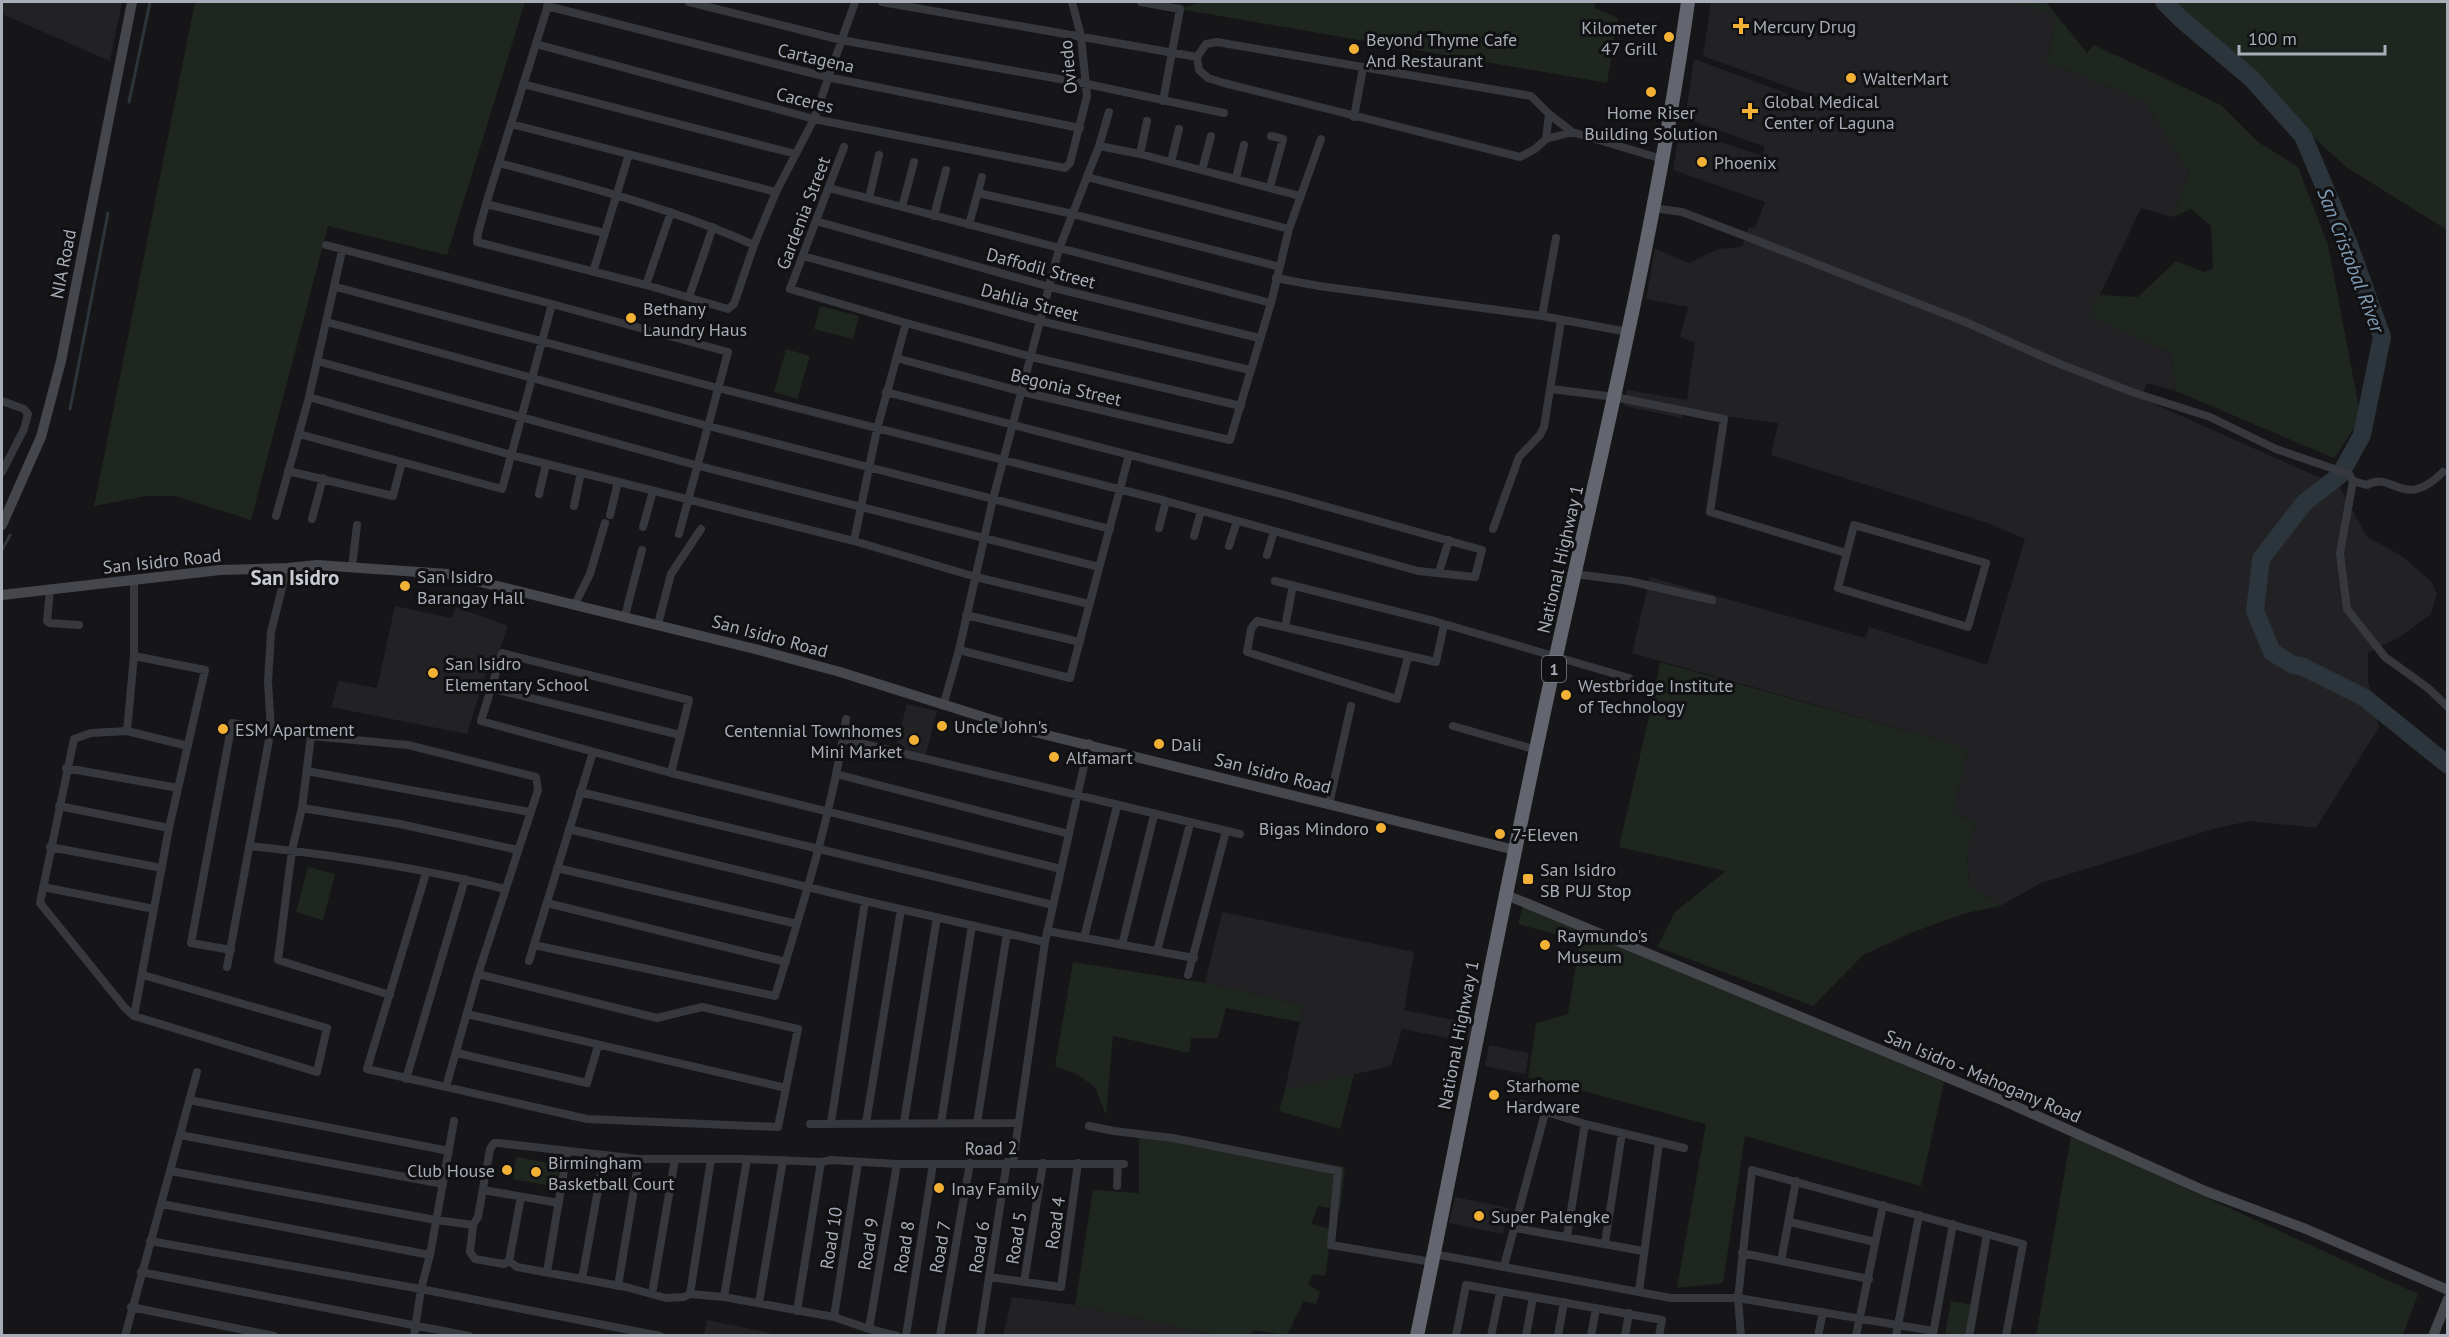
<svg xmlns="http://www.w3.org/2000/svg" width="2449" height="1337" font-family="'PT Sans',sans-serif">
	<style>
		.built { fill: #222225 }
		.green { fill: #1e261f }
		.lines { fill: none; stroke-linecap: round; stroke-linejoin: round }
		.stream { stroke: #2c353c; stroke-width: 3 }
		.river { stroke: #2c353c; stroke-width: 18 }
		.street { stroke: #37383d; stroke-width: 8 }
		.secondary { stroke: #45474d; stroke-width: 10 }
		.highway { stroke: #63666e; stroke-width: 14 }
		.poi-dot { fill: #f2b134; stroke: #111113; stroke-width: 2 }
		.labels { text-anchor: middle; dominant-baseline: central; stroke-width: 6; stroke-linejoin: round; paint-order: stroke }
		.shield { fill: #111113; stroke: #7b7e86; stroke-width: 1.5 }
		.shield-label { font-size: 16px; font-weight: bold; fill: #a8adb8 }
		.poi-label { font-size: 18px; fill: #a8adb8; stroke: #111113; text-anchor: start }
		.street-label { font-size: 18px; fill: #a8adb8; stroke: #111113 }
		.water-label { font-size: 20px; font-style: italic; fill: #7f9bb3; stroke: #111113 }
		.quarter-label { font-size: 21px; font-weight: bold; fill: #c9ccd4; stroke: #111113 }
	</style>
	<rect width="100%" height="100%" fill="#161618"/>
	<path class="built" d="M2,2H122L110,61L2,14Z
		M1711,2H2014L2056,16L2047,62L2145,101L2189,173L2173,217L2141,208L2090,316L2171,353L2176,391L2147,383L2141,398L2316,476L2338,484L2367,537L2402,556L2431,581L2437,594L2431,614L2401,636L2368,653V680L2379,727L2316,828L2249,821L2213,829L2041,883L2000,906L1969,885L1967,852L1977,821L1953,814L1968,748L1632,653L1650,577L1865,638L1869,627L1987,665L2025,539L1988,523L1771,455L1778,423L1683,411L1682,418L1624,406L1627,390L1687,400L1695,342L1680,337L1688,307L1646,299L1655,249L1689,263L1718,249L1742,247L1749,227L1755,228L1765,202L1673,170L1680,128L1762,156L1765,147L1685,118L1694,59L1816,104L1820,98L1703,56Z
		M395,606L452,618L456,607L508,626L494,665L488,666L467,734L331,707L339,681L377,688Z
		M907,704L937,711L925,758L895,750Z
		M1222,912L1414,952L1404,1010L1474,1024L1469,1042L1402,1029L1391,1066L1285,1090L1303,1005L1205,983Z
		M1489,1045L1529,1053L1525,1074L1485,1066Z
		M1455,1197L1509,1208L1503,1234L1449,1223Z
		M1012,1297L1075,1305L1215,1335L1003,1336Z
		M707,1320L779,1335H704Z"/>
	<path class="green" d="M195,2H525L447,255L328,226L251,520L175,496H147L94,506Z
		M1199,2H1595V8L1618,18L1607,83L1180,9Z
		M2014,2H2046L2087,53L2094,45L2221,105L2258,142L2298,167L2328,245L2360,413L2355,427L2334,458L2176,391L2171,353L2089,316L2099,295L2138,297L2176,261L2205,272L2213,268L2211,226L2191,209L2173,217L2189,173L2145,101L2047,62L2056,16Z
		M2166,2H2447V230L2346,167Z
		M820,306L859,316L853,339L814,329Z
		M786,349L810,356L797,399L774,392Z
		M1660,662L1968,748L1953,814L1977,821L1967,852L1969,885L2000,906L1966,913L1913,932L1863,955L1813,1006L1657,947L1675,912L1726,871L1619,847L1654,695Z
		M308,867L335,874L323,920L296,912Z
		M1523,906L1944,1082L1921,1186L1745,1136L1723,1283L1677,1288L1706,1124L1535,1078H1528L1536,1023L1568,1014L1580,941L1518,924Z
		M1073,962L1205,983L1303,1005L1300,1022L1226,1008L1218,1038H1191L1189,1053L1113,1036L1106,1115L1095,1087L1077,1074L1055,1066Z
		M1354,1074L1340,1129L1279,1111L1285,1090Z
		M1139,1133L1173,1136L1345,1167L1340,1210L1318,1206L1311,1224L1332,1229L1325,1276L1313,1274L1308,1284L1320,1292L1316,1304L1304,1301L1287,1335L1253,1330L1250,1335H1215L1075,1305L1093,1190L1139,1193Z
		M2071,1136L2418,1294L2403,1335L2036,1336Z
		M516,1157L560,1165L556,1187L513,1179Z
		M1951,1301L1979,1306L1974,1335L1945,1336Z"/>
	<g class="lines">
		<path class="stream" d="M129,102L150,2
			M70,409L108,213
			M2,550L10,535"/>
		<path class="river" d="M2164,2L2181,19L2251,78L2303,136L2349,245L2382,337L2362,435L2340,475L2304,503L2261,559L2255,611L2272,652L2293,665L2301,666L2365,698L2448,765"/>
		<path class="street" d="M549,2L486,204L478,233L477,242L646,285L728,309L734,304L754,245L776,192L814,119L855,2
			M689,2L841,40L1087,84L1224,113
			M882,2L1197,57
			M1141,2L1180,9L1163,101
			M547,6L827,77L1080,128
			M536,44L814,119L1065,168L1070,163L1087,96L1081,36L1072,2
			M523,84L796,154
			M1354,117L1363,68
			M511,124L776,192
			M1572,132L1546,139L1535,149L1520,157L1224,83L1208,78L1199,70L1197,57L1206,44L1217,42L1531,96L1549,114L1572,132L1662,159
			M1546,139L1549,114
			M1099,146L1140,154L1300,196
			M844,147L790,289L906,323L1032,357L1241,406
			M1140,154L1147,121
			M1171,162L1179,129
			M499,163C585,186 672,208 754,245
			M1202,170L1211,136
			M1087,177L1289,229
			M1236,178L1244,145
			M1270,187L1283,139L1271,136
			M829,188L1271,303
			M978,193L1073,214L1280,267
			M869,198L879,155
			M486,204L604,233
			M902,207L914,162
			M1652,208L1682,212L1745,236L1963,321L2055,362L2132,392L2210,417L2276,449L2349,474L2353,481L2340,553L2347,609L2385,657L2428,688L2448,707
			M934,216L946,170
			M816,221L1050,287L1259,338
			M969,225L982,177
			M326,245L552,304L728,352L679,534
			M803,256L1040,321L1250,370
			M593,272L629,154
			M1276,278L1319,286L1542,316L1628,332
			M646,285L671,212
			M336,287L718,388L1166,501L1418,571L1475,577L1482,550L1285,495L886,392
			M689,297L713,227
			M1542,316L1556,238
			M327,322L708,426L1110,529
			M896,358L1023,392L1230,440L1271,303L1289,229L1321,139
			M317,361L699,466L1099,567
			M1551,389L1615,397L1724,419L1710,512L1846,553
			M309,397L511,455L854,541L976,577L1089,604
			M2,401L24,409L28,414L24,429L2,472
			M299,434L502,489L552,304
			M288,471L393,496L402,462
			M2353,481L2367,485C2393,470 2403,512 2443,472
			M539,494L546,464
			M574,506L581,472
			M610,515L618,482
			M276,516L309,397L342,251
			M312,519L323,478
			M1854,525L1986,563L1968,627L1838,588Z
			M643,527L653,491
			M1159,528L1166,501
			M1493,529L1519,457L1540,435L1544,427L1561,321
			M1194,536L1201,511
			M854,541L877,429L906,323
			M1229,546L1237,521
			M1267,555L1274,531
			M352,567L357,525
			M1439,572L1449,540
			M1575,574L1629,581L1712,600
			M134,580V656L127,731L91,733L74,739L40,903L125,1008L134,1016L317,1072L327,1028L143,975
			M1275,581L1434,621L1629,678
			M50,590L47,621L49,623L79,625
			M575,604L590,574L605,523
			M966,615L1080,642
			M625,616L642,550
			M658,624L671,574L701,529
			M1285,627L1293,585
			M959,650L1070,678L1129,455
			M1408,657L1397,699L1247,652L1251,629L1257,621L1436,662L1444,625
			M490,688L680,735
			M943,706L959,650L993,499L1059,249L1099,146L1109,112
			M1453,726L1537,750
			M127,731L188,746
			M311,736L302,808L292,850L278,960L390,995
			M843,739L1240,834
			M66,768L178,788
			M307,771L530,812
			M671,773L689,700L502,653L481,721L671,773L1061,869
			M836,774L1069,834
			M580,792L1053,905
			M1329,804L1351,706
			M59,806L169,828
			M302,808L400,824L518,850
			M569,829L865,901L1045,942
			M249,846C335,855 422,868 505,889
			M50,847L162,868
			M557,868L797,924
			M426,873L367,1069L587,1119L778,1127L798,1029L702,1007L657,1018L478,974
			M43,887L154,909
			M547,903L786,962
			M1047,931L1194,958
			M1084,938L1117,806
			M534,945L775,996C803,905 832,813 846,719
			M1122,945L1154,815
			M231,950L191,943L232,723L311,736L408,745L536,777L538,790L478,974L446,1087
			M1157,951L1190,824
			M529,961L593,752
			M227,967L271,729L268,682L271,632L287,568
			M1188,975L1226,831
			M467,1014L786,1088
			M134,1016L169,828L205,670L134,656
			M457,1053L587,1083L598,1046
			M406,1079L465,879
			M189,1100L449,1151
			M1521,1104L1585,1124L1684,1148
			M904,1122L937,917
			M831,1123L865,901
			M866,1123L901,909
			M941,1123L972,925
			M977,1123L1007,933
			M810,1124L1018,1123
			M1089,1126L1114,1131L1173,1138L1338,1171L1331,1245L1432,1262
			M180,1135L443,1184
			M1013,1162L1045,942L1089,743
			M171,1171L436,1220L473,1225
			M1117,1186L1118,1164
			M483,1190L559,1203
			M162,1204L430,1255
			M1790,1222L1875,1242
			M1515,1228L1643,1251
			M1567,1236L1585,1124
			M150,1241L421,1289L660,1336
			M1605,1243L1622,1133
			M1742,1253L1869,1279
			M1434,1254L1671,1298H1738L1933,1331
			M509,1261L521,1197
			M1781,1261L1796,1181
			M1504,1266L1545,1113
			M141,1272L469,1336
			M547,1272L567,1152
			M989,1277L1061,1287L1078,1163
			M582,1279L604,1156
			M1024,1282L1043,1163
			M618,1286L639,1159
			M1639,1291L1659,1143
			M652,1294L675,1159
			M690,1294L711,1159
			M724,1297L747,1159
			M759,1303L783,1160
			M131,1307L274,1336
			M797,1311L821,1162
			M834,1317L858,1163
			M869,1329L897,1164
			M1933,1334L1953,1224
			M125,1336L197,1072
			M414,1336L421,1289L430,1255L454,1121
			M897,1336L869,1329L834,1317L724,1297L690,1294L684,1297L666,1298L626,1287L517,1267L509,1261L504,1264L475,1259L470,1252L473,1225L478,1217L490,1149L494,1143H498L639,1159H747L821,1162L831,1160L897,1164H1124
			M906,1336L933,1164
			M940,1336L970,1163
			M980,1336L1007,1162
			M1456,1336L1466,1285L1662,1320L1659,1336
			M1491,1336L1500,1292
			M1526,1336L1533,1297
			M1558,1336L1564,1302
			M1591,1336L1596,1308
			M1625,1336L1629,1313
			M1741,1336L1738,1298L1752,1170L2023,1244L2006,1336
			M1818,1336L1823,1312
			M1856,1336L1883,1205
			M1896,1336L1919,1215
			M1969,1336L1987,1234"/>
		<path class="secondary" d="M2,525L41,437L61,361L132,2
			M2,595L220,570L287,568L317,565L448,574L755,649L840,672L1018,728L1515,850
			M1504,894L2004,1101L2205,1191L2306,1229L2448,1290
			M2433,1336L2448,1299"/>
		<path class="highway" d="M1417,1336C1464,1108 1507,879 1557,652C1605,436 1657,221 1688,2"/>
	</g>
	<g class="poi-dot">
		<path d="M1738 17h6v6h6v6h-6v6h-6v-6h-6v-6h6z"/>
		<circle cx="1669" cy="37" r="6"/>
		<circle cx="1354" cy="49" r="6"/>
		<circle cx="1851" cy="78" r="6"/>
		<circle cx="1651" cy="92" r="6"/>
		<path d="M1747 102h6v6h6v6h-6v6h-6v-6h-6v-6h6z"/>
		<circle cx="1702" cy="162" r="6"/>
		<circle cx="631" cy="318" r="6"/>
		<circle cx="405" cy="586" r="6"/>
		<circle cx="433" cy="673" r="6"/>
		<circle cx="1566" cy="695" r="6"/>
		<circle cx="942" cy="726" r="6"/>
		<circle cx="223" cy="729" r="6"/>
		<circle cx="914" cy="740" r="6"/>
		<circle cx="1159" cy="744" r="6"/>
		<circle cx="1054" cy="757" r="6"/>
		<circle cx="1381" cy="828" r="6"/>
		<circle cx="1500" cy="834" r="6"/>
		<rect x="1522" y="873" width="12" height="12" rx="3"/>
		<circle cx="1545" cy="945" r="6"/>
		<circle cx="1494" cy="1095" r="6"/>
		<circle cx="507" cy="1170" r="6"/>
		<circle cx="536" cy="1172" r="6"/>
		<circle cx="939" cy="1188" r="6"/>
		<circle cx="1479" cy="1216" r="6"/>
	</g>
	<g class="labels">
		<rect class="shield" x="1542" y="656" width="24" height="26" rx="4.5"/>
		<g class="shield-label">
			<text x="1554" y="669">1</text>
		</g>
		<g class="poi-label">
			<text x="1753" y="26">Mercury Drug</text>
			<text x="1657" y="27" text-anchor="end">Kilometer<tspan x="1657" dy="21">47 Grill</tspan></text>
			<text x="1366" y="39">Beyond Thyme Cafe<tspan x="1366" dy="21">And Restaurant</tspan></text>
			<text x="1863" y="78">WalterMart</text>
			<text x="1764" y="101">Global Medical<tspan x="1764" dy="21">Center of Laguna</tspan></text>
			<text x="1651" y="112" text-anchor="middle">Home Riser<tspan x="1651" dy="21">Building Solution</tspan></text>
			<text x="1714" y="162">Phoenix</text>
			<text x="643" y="308">Bethany<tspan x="643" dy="21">Laundry Haus</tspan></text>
			<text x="417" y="576">San Isidro<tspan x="417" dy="21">Barangay Hall</tspan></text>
			<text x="445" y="663">San Isidro<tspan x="445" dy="21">Elementary School</tspan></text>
			<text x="1578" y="685">Westbridge Institute<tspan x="1578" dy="21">of Technology</tspan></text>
			<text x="954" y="726">Uncle John's</text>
			<text x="235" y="729">ESM Apartment</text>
			<text x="902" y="730" text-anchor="end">Centennial Townhomes<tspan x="902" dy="21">Mini Market</tspan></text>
			<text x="1171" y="744">Dali</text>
			<text x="1066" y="757">Alfamart</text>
			<text x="1369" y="828" text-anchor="end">Bigas Mindoro</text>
			<text x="1512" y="834">7-Eleven</text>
			<text x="1540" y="869">San Isidro<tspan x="1540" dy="21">SB PUJ Stop</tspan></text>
			<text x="1557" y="935">Raymundo's<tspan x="1557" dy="21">Museum</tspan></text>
			<text x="1506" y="1085">Starhome<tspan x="1506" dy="21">Hardware</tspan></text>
			<text x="548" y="1162">Birmingham<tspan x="548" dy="21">Basketball Court</tspan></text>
			<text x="495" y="1170" text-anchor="end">Club House</text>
			<text x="951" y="1188">Inay Family</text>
			<text x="1491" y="1216">Super Palengke</text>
		</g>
		<g class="street-label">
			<text transform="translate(816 58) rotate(13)">Cartagena</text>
			<text transform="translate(1068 67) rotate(-96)">Oviedo</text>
			<text transform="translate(805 100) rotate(14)">Caceres</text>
			<text transform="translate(803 213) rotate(-69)">Gardenia Street</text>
			<text transform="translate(63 264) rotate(-79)">NIA Road</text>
			<text transform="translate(1041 268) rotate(15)">Daffodil Street</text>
			<text transform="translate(1030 302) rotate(15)">Dahlia Street</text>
			<text transform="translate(1066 387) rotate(13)">Begonia Street</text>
			<text transform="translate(1560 559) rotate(-77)">National Highway 1</text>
			<text transform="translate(162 561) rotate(-6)">San Isidro Road</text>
			<text transform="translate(770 636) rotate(15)">San Isidro Road</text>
			<text transform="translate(1273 773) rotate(14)">San Isidro Road</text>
			<text transform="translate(1458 1035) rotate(-79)">National Highway 1</text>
			<text transform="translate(1983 1076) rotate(23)">San Isidro - Mahogany Road</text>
			<text transform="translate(991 1148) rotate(-1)">Road 2</text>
			<text transform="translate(1055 1223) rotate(-82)">Road 4</text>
			<text transform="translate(831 1238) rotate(-81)">Road 10</text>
			<text transform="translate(1016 1238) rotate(-81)">Road 5</text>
			<text transform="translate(868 1244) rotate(-81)">Road 9</text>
			<text transform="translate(904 1247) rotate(-81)">Road 8</text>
			<text transform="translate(940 1247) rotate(-80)">Road 7</text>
			<text transform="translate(979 1247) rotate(-81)">Road 6</text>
		</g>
		<g class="water-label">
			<text transform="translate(2351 260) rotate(69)">San Cristobal River</text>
		</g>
		<g class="quarter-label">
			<text x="295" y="577">San Isidro</text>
		</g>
	</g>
	<rect width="2449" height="1337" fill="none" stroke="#a8adb8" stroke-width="6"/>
	<path d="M2239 45v9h146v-9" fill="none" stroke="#a8adb8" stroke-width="3"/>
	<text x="2248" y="45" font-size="18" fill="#a8adb8" stroke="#111113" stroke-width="4.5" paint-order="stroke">100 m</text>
</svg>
